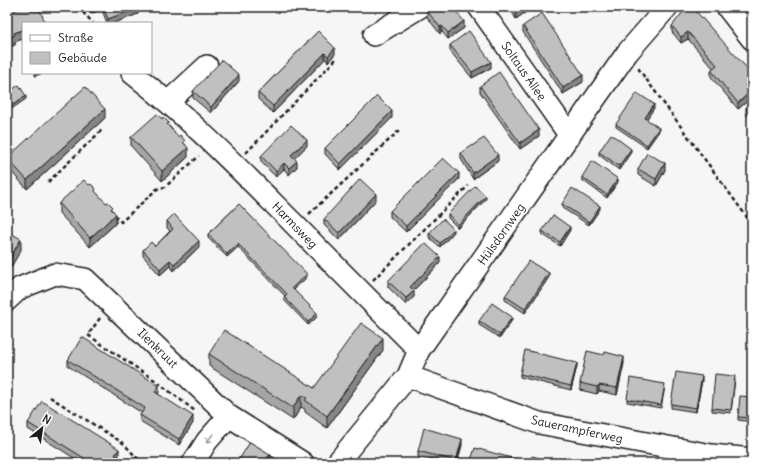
<svg xmlns="http://www.w3.org/2000/svg" width="759" height="470" font-family="Delius,sans-serif">
	<style>
		.lines { fill: none; stroke-linecap: round; stroke-linejoin: round }
		.minor-casing { stroke: #1c1c1c; stroke-width: 24 }
		.path { stroke: #1c1c1c; stroke-width: 2.5; stroke-dasharray: 4 3; stroke-linecap: butt }
		.minor { stroke: #fff; stroke-width: 21 }
		.wall { fill: #a5a5a5; stroke: #1c1c1c }
		.shaded-wall { fill: #868686; stroke: #1c1c1c }
		.building { fill: #c0c0c0; stroke: #1c1c1c }
		.oneway { stroke: #999 }
		.labels { text-anchor: middle; dominant-baseline: central; stroke-width: 3.5; stroke-linejoin: round; paint-order: stroke }
		.street-label { font-size: 12px; fill: #1c1c1c; stroke: #fff }
	</style>
	<rect width="100%" height="100%" fill="#f6f6f6"/>
	<filter id="ink" filterUnits="userSpaceOnUse"><feTurbulence type="fractalNoise" baseFrequency=".025" numOctaves="2"/><feDisplacementMap in="SourceGraphic" scale="8" xChannelSelector="R" yChannelSelector="G"/><feConvolveMatrix kernelMatrix="1 2 1 2 8 2 1 2 1" color-interpolation-filters="sRGB"/></filter>
	<g filter="url(#ink)">
		<g class="lines">
			<g class="minor-casing">
				<path id="minor" d="M479,7L570,136
					M727,7L752,39
					M374,35L420,7
					M132,73C190,118 241,171 293,223C335,266 377,308 419,350
					M168,102L207,66
					M7,300L20,288L55,274L85,279L229,416L303,463
					M408,376L539,423L711,455L752,459
					M193,463L207,441L229,416
					M337,463L408,376L419,350L627,53L667,7"/>
			</g>
			<path class="path" d="M78,7L93,23
				M638,68L752,224
				M246,153L336,59
				M48,182L103,129
				M309,214L401,129
				M115,215L121,222L157,189L165,187L199,156
				M373,280L468,186
				M100,318L88,335L156,381L195,411
				M50,397L123,443L138,459L144,463
				M14,462L16,463"/>
			<use href="#minor" class="minor"/>
		</g>
		<path class="wall" d="M89,7H145L138,10V14L114,23H107L102,10L91,13Z
			M425,7H452L464,28L448,39L442,32L440,34L427,17V12L425,9Z
			M509,7H533L516,19Z
			M691,11L752,74V92L749,89L748,90L750,99L738,109L711,77V70L713,68L688,39L681,43L672,32V26Z
			M7,13L23,23V42L22,39L15,42V45Z
			M523,26L583,82L563,94L523,32Z
			M318,31L335,54L328,62L325,59L273,113L258,99V93Z
			M450,45L491,68L472,78L450,51Z
			M239,81L211,113L193,98V91Z
			M480,86L539,136L520,149L480,92Z
			M752,103V121L746,114V108Z
			M654,108L646,119L659,131L647,148L616,127V124Z
			M105,118L27,189L7,167V158Z
			M392,118L340,170L325,154V148Z
			M169,126L185,144L188,157L162,181L131,146V137Z
			M307,146L294,158L297,167L289,175L284,169L276,177L261,162V156Z
			M599,152H631L619,170L599,155Z
			M461,153L498,161L473,179L461,159Z
			M638,169L665,170L656,186L638,175Z
			M582,177L618,182L607,198L582,180Z
			M459,179L406,232L390,217V211Z
			M96,193L113,210L116,223L90,247L59,213V203Z
			M486,199L458,228L448,218V214Z
			M376,200L339,240L324,225V219Z
			M239,204L307,277L294,290L317,317L308,325L284,300V297L285,296L238,247L227,257L208,238V234Z
			M562,204L600,209L589,225L562,208Z
			M167,221L199,247L174,271L170,266L160,275L143,256V250L155,246L170,231L167,228Z
			M570,230L560,246L542,234V231Z
			M454,232L440,247L429,237V233Z
			M440,263L413,291L414,297L406,305L388,287V281Z
			M549,277L525,313L505,300V296Z
			M512,320L500,338L479,325V321Z
			M383,350L327,428L305,412V409L301,407L293,420L209,366V354L314,388Z
			M68,360L159,392L158,394L193,423L179,445L140,421V415L142,413L68,366Z
			M624,363L617,395L599,391L597,394L580,390V383Z
			M577,366L571,390L520,377V374Z
			M735,379L731,413L712,411V408Z
			M702,380L696,412L671,408V404Z
			M665,387L661,408L627,402V399Z
			M752,397V422L738,420V417Z
			M28,423L119,455L118,457L128,463H82L28,429Z
			M462,445L457,463H440L418,457V451Z"/>
		<path class="shaded-wall" d="M91,7H102V10L91,13Z
			M136,7H145L138,10V14L114,23H108V19Z
			M520,7H533L516,19V9Z
			M464,21V28L448,39V33Z
			M442,26V32L440,34V27Z
			M22,30V39L15,42V45L7,48V38L14,33Z
			M688,32V39L681,43V37Z
			M335,48V54L328,62V56Z
			M325,53V59L273,113V106Z
			M491,62V68L472,78V72Z
			M35,73H43L35,76Z
			M239,75V81L211,113V107Z
			M583,75V82L563,94V88Z
			M749,82V89L745,93V86Z
			M750,92V99L738,109V103Z
			M26,96V99L7,112V109Z
			M654,104V108L645,122V118Z
			M105,109V118L27,189V180Z
			M392,111V118L340,170V164Z
			M659,128V131L647,148V145Z
			M539,130V136L520,149V143Z
			M307,140V146L291,162V155Z
			M188,148V157L162,181V171Z
			M631,149V152L619,170V166Z
			M498,155V161L473,179V173Z
			M297,161V167L289,175V168Z
			M284,163V169L276,177V171Z
			M665,163V170L656,186V179Z
			M459,173V179L406,232V226Z
			M618,179V182L607,198V195Z
			M376,194V200L339,240V233Z
			M486,196V199L458,228V225Z
			M600,206V209L589,225V222Z
			M116,214V223L90,247V238Z
			M570,227V230L560,246V242Z
			M454,229V232L440,247V243Z
			M21,239V250L7,274V263Z
			M199,241V247L174,271V264Z
			M238,244V247L227,257V254Z
			M440,257V263L410,294V287Z
			M170,260V266L160,275V269Z
			M549,273V277L525,313V309Z
			M307,274V277L292,292V288Z
			M414,291V297L406,305V298Z
			M317,313V317L308,325V322Z
			M512,317V320L500,338V335Z
			M383,338V350L327,428V416Z
			M624,357V363L617,395V388Z
			M577,363V366L571,390V386Z
			M702,376V380L696,412V408Z
			M599,385V391L597,394V387Z
			M159,386V392L155,399V392Z
			M301,395V407L293,420V408Z
			M193,416V423L179,445V439Z
			M462,439V445L457,463H456Z
			M119,449V455L115,461V455Z
			M270,454V463H264Z"/>
		<path class="building" d="M24,7H39L45,23H23V32L22,30L14,33L15,35L7,38V13Z
			M103,7H137L138,8L108,19Z
			M429,7H452L464,21L448,33L442,26L440,27L427,11L430,9Z
			M515,7H520L516,9Z
			M688,7L691,11L693,8L752,74V85L749,82L745,86L750,92L738,103L711,70L717,65L688,32L681,37L672,26L682,13Z
			M542,13L583,75L563,88L523,26Z
			M318,31L335,48L328,56L325,53L273,106L258,93Z
			M469,31L491,62L472,72L450,45Z
			M222,60L239,75L211,107L193,91Z
			M499,72L539,130L520,143L480,86Z
			M19,85L26,96L7,109V93Z
			M85,87L105,109L27,180L7,158Z
			M637,93L654,104L645,118L659,128L647,145L616,124Z
			M377,96L392,111L340,164L325,148Z
			M752,103V115L746,108Z
			M157,114L162,119L163,117L169,123L167,124L178,137L180,135L185,141L183,142L188,148L162,171L131,137Z
			M291,125L307,140L291,155L297,161L289,168L284,163L276,171L261,156Z
			M611,134L631,149L619,166L599,152Z
			M484,138L498,155L473,173L461,153Z
			M647,153L665,163L656,179L638,169Z
			M443,158L459,173L406,226L390,211Z
			M592,161L618,179L607,195L582,177Z
			M360,179L376,194L339,233L324,219Z
			M84,180L89,185L91,184L96,189L95,191L106,203L108,202L113,207L111,209L116,214L90,238L59,203Z
			M475,186L486,196L458,225L448,214Z
			M572,188L600,206L589,222L562,204Z
			M239,204L307,274L292,288L317,313L308,322L284,297L287,294L238,244L227,254L208,234Z
			M174,214L199,241L174,264L170,260L160,269L143,250L151,242L155,246L173,229L167,221Z
			M553,215L570,227L560,242L542,231Z
			M443,219L454,229L440,243L429,233Z
			M7,231L21,239L7,263Z
			M425,243L440,257L410,287L414,291L406,298L388,281Z
			M529,261L549,273L525,309L505,296Z
			M492,303L512,317L500,335L479,321Z
			M361,323L383,338L327,416L305,400L307,398L301,395L293,408L209,354L224,330L314,388Z
			M82,337L159,386L155,392L193,416L179,439L140,415L145,408L68,360Z
			M525,350L577,363L571,386L520,374Z
			M587,351L604,355L605,352L624,357L617,388L599,385L597,387L580,383Z
			M676,372L702,376L696,408L671,404Z
			M715,374L735,376L731,410L712,408Z
			M630,378L665,384L661,405L627,399Z
			M740,396L752,397V418L738,417Z
			M42,401L119,449L115,455L128,463H92L28,423Z
			M424,428L462,439L456,461L418,451Z
			M250,442L270,454L264,463H237Z
			M475,448L519,460L518,463H470Z
			M532,456L558,463H530Z"/>
		<defs><path id="oneway-shaft" d="M-6 0H5M1.5-3L5.5 0L1.5 3" fill="none" stroke-width="1.6" stroke-linecap="round" stroke-linejoin="round"/></defs>
		<use class="oneway" href="#oneway-shaft" transform="translate(210 438) rotate(128)"/>
	</g>
	<g class="labels">
		<g class="street-label">
			<text transform="translate(524 71) rotate(55)">Soltaus Allee</text>
			<text transform="translate(295 225) rotate(46)">Harmsweg</text>
			<text transform="translate(501 234) rotate(-55)">Hülsdornweg</text>
			<text transform="translate(158 348) rotate(44)">Ilenkruut</text>
			<text transform="translate(577 429) rotate(12)">Sauerampferweg</text>
		</g>
	</g>
	<rect width="759" height="470" fill="none" stroke="#fff" stroke-width="24"/>
	<rect x="12" y="12" width="735" height="446" fill="none" stroke="#1c1c1c" stroke-width="1.5" filter="url(#ink)"/>
	<rect x="22" y="22" width="130" height="52" fill="#ffffff" stroke="#a4a4a4"/>
	<rect x="30" y="35" width="20" height="6" fill="#ffffff" stroke="#a4a4a4"/>
	<text x="58" y="42" font-size="12" fill="#1c1c1c">Straße</text>
	<rect x="30" y="52" width="20" height="12" fill="#c0c0c0" stroke="#a4a4a4"/>
	<text x="58" y="62" font-size="12" fill="#1c1c1c">Gebäude</text>
	<g transform="translate(42 428) rotate(29)" stroke="#ffffff" stroke-width="3" paint-order="stroke">
	<path d="M0-3L7 15L0 10L-7 15Z" fill="#1c1c1c"/>
	<text y="-6" font-size="11" font-weight="bold" text-anchor="middle" fill="#1c1c1c">N</text>
	</g>
</svg>
